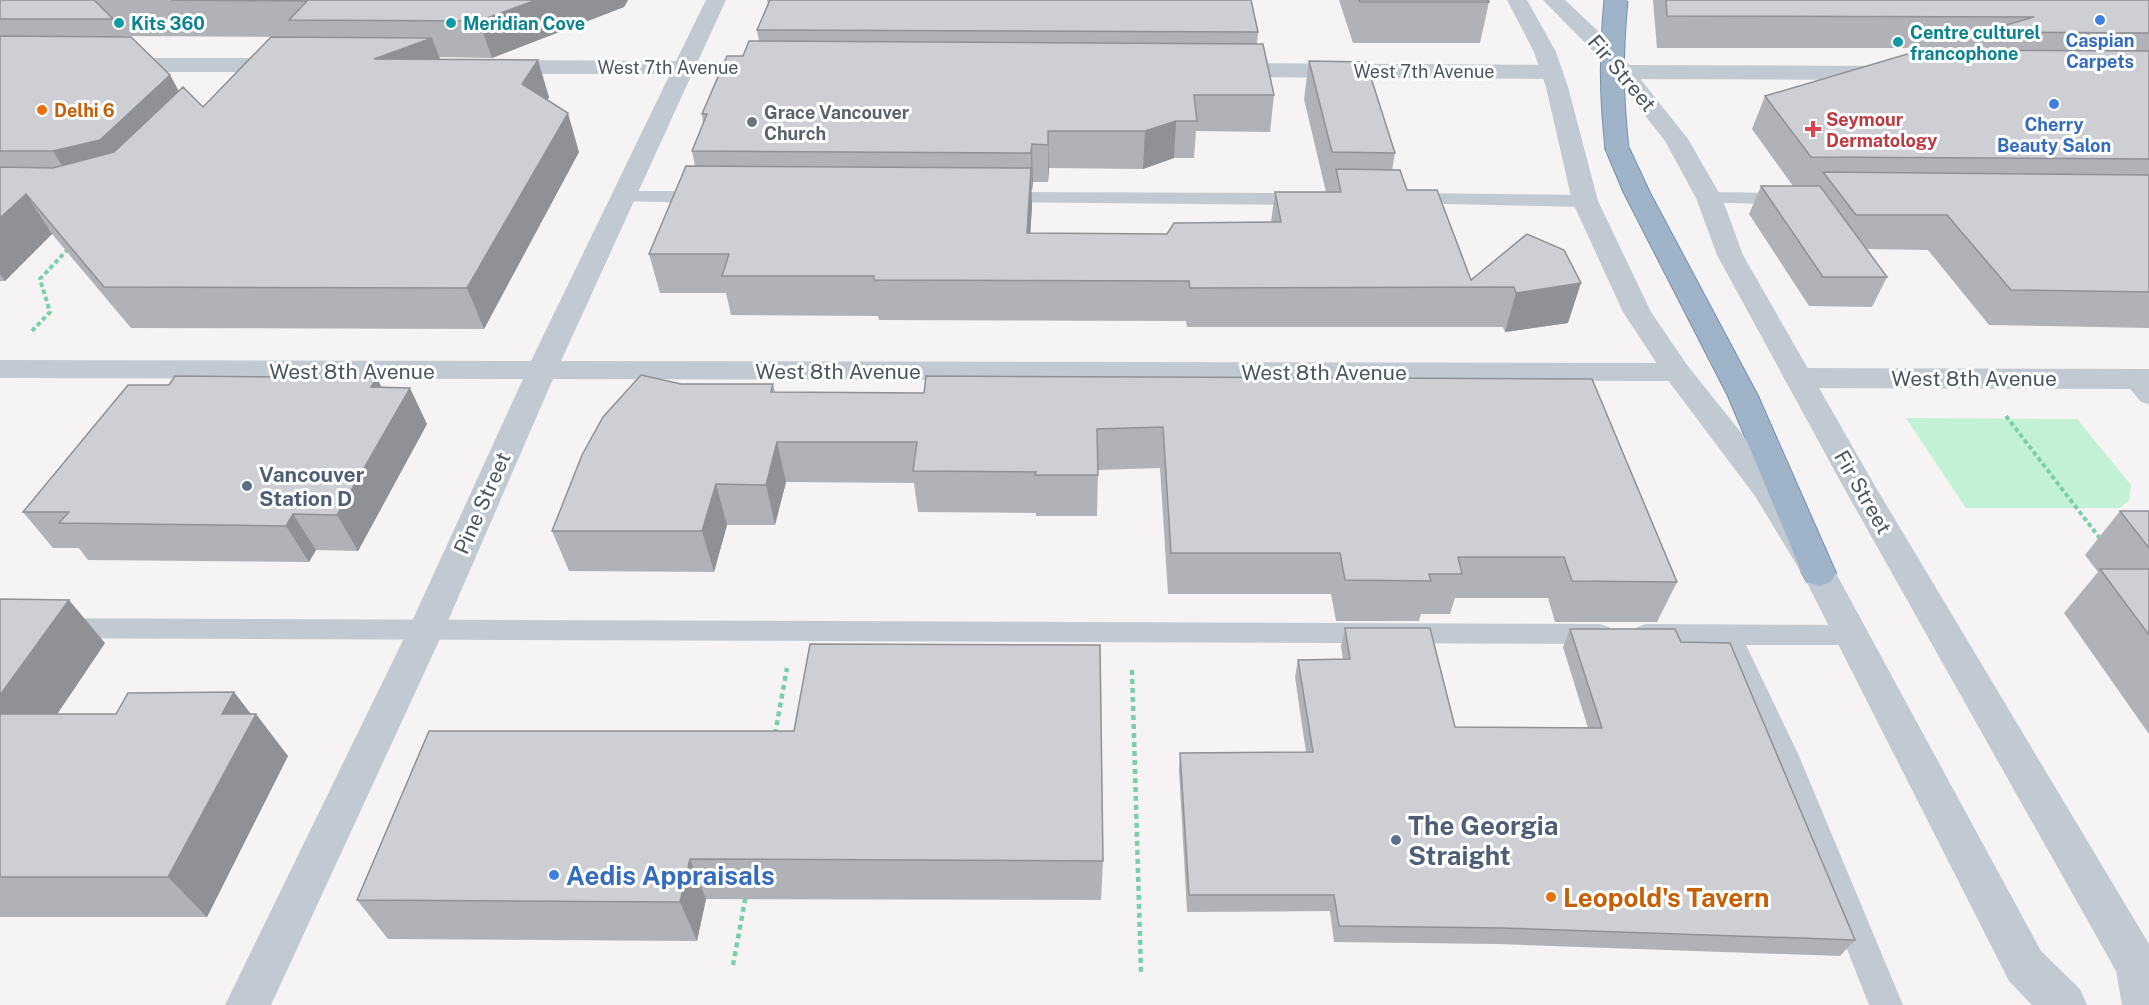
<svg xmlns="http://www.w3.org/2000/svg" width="2149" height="1005" font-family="'Public Sans',sans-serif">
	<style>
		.green { fill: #c3f1d5 }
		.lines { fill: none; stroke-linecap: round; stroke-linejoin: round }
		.trunk-casing { stroke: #7690ad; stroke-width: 2 }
		.path-far2 { stroke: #7ad0a6; stroke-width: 3; stroke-dasharray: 3 2; stroke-linecap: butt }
		.path-far1 { stroke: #7ad0a6; stroke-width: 4; stroke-dasharray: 4.5 3; stroke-linecap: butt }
		.path { stroke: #7ad0a6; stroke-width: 4.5; stroke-dasharray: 5 4; stroke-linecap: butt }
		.service { fill: #c1cad2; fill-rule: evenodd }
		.minor { fill: #c1cad2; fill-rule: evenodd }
		.tertiary { fill: #c1cad2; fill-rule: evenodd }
		.trunk { fill: #9fb4c9; fill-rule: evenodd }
		.trunk-bridge-casing { stroke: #7690ad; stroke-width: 25; stroke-linecap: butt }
		.trunk-bridge { stroke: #9fb4c9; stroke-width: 23 }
		.wall { fill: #b0b2b7; fill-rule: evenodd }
		.shaded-wall { fill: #909195 }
		.building { fill: #cdcfd5; stroke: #909195; stroke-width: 1.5 }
		.shop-dot { fill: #3f7fe0; stroke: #fff; stroke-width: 2 }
		.culture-dot { fill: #0f9aa8; stroke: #fff; stroke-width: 2 }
		.food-dot { fill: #e8710a; stroke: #fff; stroke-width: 2 }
		.worship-dot { fill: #6b7280; stroke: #fff; stroke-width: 2 }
		.health-dot { fill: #e0444e; stroke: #fff; stroke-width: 2 }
		.service-dot { fill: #5c6f8a; stroke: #fff; stroke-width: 2 }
		.labels { text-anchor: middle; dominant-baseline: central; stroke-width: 6; stroke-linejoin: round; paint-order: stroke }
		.far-culture-label { font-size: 18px; font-weight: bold; fill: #0d838f; stroke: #fff; text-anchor: start }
		.far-shop-label { font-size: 18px; font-weight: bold; fill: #366cbe; stroke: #fff }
		.far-street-label { font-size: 18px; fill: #4a5661; stroke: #fff }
		.far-food-label { font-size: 18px; font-weight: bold; fill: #c56008; stroke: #fff; text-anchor: start }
		.far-worship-label { font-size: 18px; font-weight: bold; fill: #5b616d; stroke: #fff; text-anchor: start }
		.far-health-label { font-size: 18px; font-weight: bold; fill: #be3a42; stroke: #fff; text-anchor: start }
		.street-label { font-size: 21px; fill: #4a5661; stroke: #fff }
		.service-label { font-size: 21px; font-weight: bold; fill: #4e5e75; stroke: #fff; text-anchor: start }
		.near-service-label { font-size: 26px; font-weight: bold; fill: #4e5e75; stroke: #fff; text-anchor: start }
		.near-shop-label { font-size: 26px; font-weight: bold; fill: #366cbe; stroke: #fff; text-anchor: start }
		.near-food-label { font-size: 26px; font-weight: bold; fill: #c56008; stroke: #fff; text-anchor: start }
	</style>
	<rect width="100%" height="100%" fill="#f5f3f3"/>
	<path class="green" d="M1906,418L2077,419L2131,485L2129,500L2120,508H1966Z"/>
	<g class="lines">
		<g class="trunk-casing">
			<path id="trunk" d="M1617,141L1625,143L1629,148L1650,193L1758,396L1836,573L1831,582L1819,586L1807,582L1802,573L1728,396L1624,193L1605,148L1609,143Z"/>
		</g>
		<path class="path-far2" d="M67,250L69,248"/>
		<path class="path-far1" d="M32,331L50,312L40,279L69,248
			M2006,416L2102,541"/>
		<path class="path" d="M1132,670L1141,972
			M775,734L787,668
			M733,965L746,895"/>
		<path class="service" d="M622,191H704L710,193L713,197L710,201L704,203L616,201L613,197L616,193Z
			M1000,192L1307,193L1314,195L1316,199L1314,203L1307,205L994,202L991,198L994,194Z
			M1709,192L1787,193L1794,195L1796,199L1794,203L1787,205L1703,202L1700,198L1703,194Z
			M1408,193L1585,195L1592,197L1594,201L1592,205L1585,207L1401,203L1399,199L1401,195Z
			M2133,372L2141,374L2149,383V404L2141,402L2122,379L2125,374Z
			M0,618L1600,624L1609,627L1613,634L1609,641L1600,644L0,638Z
			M1646,624L1850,625L1859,628L1863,635L1859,642L1850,645H1746L1799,756L1903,1005H1869L1771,756L1719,645L1646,644L1637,641L1633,634L1637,627Z"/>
		<path class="minor" d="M706,0H726L698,61H767L775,63L778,68L775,73L767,75L692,74L561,361L1677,363L1687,365L1692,372L1687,379L1677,381L553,379L444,630L271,1005H225L408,630L523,379L0,378V360L531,361L670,74H494L486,72L483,67L486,62L494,60L676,61Z
			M116,58H290L298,60L301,65L298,70L290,72H116L108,70L105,65L108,60Z
			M1223,63L1552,65L1560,67L1563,72L1560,77L1552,79L1223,77L1215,75L1212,70L1215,65Z
			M1624,65L1889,66L1897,68L1900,73L1897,78L1889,80L1624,79L1616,77L1613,72L1616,67Z
			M1799,368L2149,369V389L1799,388L1788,385L1784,378L1788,371Z"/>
		<path class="tertiary" d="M1507,0H1527L1556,52L1568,87L1598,201L1651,312L1687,365L1779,480L1831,564L2041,951L2080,989L2087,1005H2032L2009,981L1804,577L1755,496L1667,379L1623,312L1572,201L1546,87L1534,52Z
			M1543,0H1565L1615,47L1688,139L1722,198L1743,255L1875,486L2149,944V1005H2122L2116,971L1844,488L1717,255L1696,198L1665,141L1599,57Z"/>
		<use href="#trunk" class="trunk"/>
		<g class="trunk-bridge-casing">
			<path id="trunk-bridge" d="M1616,0C1611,54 1611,94 1617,148"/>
		</g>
		<use href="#trunk-bridge" class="trunk-bridge"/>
	</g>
	<path class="wall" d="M0,0H628L624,7L492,58L439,57L440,59L549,97L548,100L579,152L484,329L131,328L52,234L5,281H0ZM122,36L296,37L203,107L179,91L170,75Z
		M767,0H1251L1258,32L1257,44L1274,95L1270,132L1196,131L1194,158H1174L1143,169L1049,168L1048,182H1033L1032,190H1031L1032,206L1030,233L1167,234L1271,222L1275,192H1326L1304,99L1309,61L1395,153L1392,170L1471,280L1527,234L1568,323L1505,332L1503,327H1187L1186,321L879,320L878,316L731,315L726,293H660L649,254L695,166L692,151L703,123L702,114L743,56L759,41L757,30L768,5Z
		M1339,0H1488L1489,2L1480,43H1353Z
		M1653,0H2149V328L1989,325L1928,250L1867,249L1887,277L1872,307L1809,306L1749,214L1761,186H1793L1752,129L1765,96L1973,51L1974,48H1657Z
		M377,378L381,387L427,424L358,551L316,550L309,562L88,560L79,548H53L23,512L169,385Z
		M1592,379L1677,582L1657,622H1555L1548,598H1455L1450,614H1421L1419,621H1336L1331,594H1168L1160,468L1098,470L1097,516H1036V513L918,512L914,483L786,482L775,525H727L714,572L569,571L552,531L681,384H773L775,392L924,393Z
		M2120,511H2149V734L2064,613L2098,572L2085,555Z
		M0,599L105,643L57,714H116L234,692L250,714L288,756L207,917H0Z
		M1345,628L1455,727L1588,728L1563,647L1570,629L1681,642L1855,940L1840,956L1497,944L1334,942L1330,911L1187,912L1179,770L1180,753L1306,752L1295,677L1298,660L1343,659L1341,646Z
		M429,731L1103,861L1101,900L706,899L697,941L388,939L357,900Z"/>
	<path class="shaded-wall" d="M536,0H628L624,7L492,58L479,21Z
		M432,38L446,75L374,59Z
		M538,60L549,97L534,123L522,84Z
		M170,75L190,113L78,191L53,151Z
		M568,113L579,152L484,329L467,288Z
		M1176,121L1174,158L1143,169L1145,131Z
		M1048,131L1049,168L1048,182Z
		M1032,144L1033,182L1032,190L1031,153Z
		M1031,168L1032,206L1028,273L1027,233Z
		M26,194L52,234L5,281L0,274V218Z
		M1581,283L1568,323L1505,332L1516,293Z
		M377,378L395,414L371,387Z
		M410,388L427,424L358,551L337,515Z
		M777,442L786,482L775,525L766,485Z
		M716,484L727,525L714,572L702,531Z
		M293,514L316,550L309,562L286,526Z
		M69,600L105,643L29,756L0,727V695Z
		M234,692L254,718L256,714L288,756L207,917L168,877L222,714Z
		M690,859L706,899L697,941L680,902Z"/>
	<path class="building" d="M0,0H94L113,19H0Z
		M171,0H536L479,21L289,20L307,1Z
		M770,0H1251L1258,32L757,30Z
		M1359,0H1488L1489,2H1360Z
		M1666,0H2149V33L1982,32L2034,17L1667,16Z
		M0,36L131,37L170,75L100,140L53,151H0Z
		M271,37L432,38L374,59L538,60L522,84L568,113L467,288L104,287L26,194L0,218V167L53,168L114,152L183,87L203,107Z
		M749,41L1263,44L1274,95H1194L1197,121H1176L1145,131H1048V145L1032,144L1031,153L692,151L707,114H702L727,56H743Z
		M1921,50L2149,51V159L1811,157L1765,96Z
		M1309,61L1366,62L1395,153L1332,152Z
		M686,166L1031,168L1027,233L1167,234L1174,223L1281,222L1275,192H1341L1336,169L1400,170L1407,190H1437L1471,280L1527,234L1564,250L1581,283L1516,293L1514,287L1190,288L1189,281L874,280V276H722L729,254H649Z
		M1823,172L2149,175V292L2011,290L1947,215H1856Z
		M1761,186H1820L1887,277H1823Z
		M641,375L681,384H773L771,392L924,393L926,376L1592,379L1677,582L1572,581L1564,557H1458L1462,574H1429L1431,581L1345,580L1340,553H1171L1163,427L1097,429L1098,475H1035L1036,472L913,471L917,442H777L766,485L716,484L702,531H552L582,455L603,417Z
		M175,376L377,378L371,387L410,388L337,515L293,514L286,526L59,523L69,512H23L128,385H169Z
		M2120,511H2149V548Z
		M2100,569H2149V635Z
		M0,599L69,600L0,695Z
		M1345,628H1430L1455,727L1602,728L1570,629H1675L1681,642L1730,643L1855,940L1504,928L1339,926L1334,895H1189L1180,753L1313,752L1298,660L1350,659Z
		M810,644L1100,645L1103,861L690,859L680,902L357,900L429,731H794Z
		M234,692L222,714H256L168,877H0V714H116L128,693Z"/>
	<g class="shop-dot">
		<circle cx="2100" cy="20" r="6"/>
		<circle cx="2054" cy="104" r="6"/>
		<circle cx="554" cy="875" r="6"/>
	</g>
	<g class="culture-dot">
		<circle cx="119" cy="23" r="6"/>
		<circle cx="451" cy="23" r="6"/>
		<circle cx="1898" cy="42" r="6"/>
	</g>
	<g class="food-dot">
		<circle cx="42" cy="110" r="6"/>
		<circle cx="1551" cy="897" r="6"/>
	</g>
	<circle class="worship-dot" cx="752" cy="122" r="6"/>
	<path class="health-dot" d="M1810 120h6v6h6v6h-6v6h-6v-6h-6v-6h6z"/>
	<g class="service-dot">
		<circle cx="247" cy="486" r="6"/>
		<circle cx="1396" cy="840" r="6"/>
	</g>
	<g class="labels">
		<g class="far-culture-label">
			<text x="131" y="23">Kits 360</text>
			<text x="463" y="23">Meridian Cove</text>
			<text x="1910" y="32">Centre culturel<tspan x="1910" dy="21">francophone</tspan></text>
		</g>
		<g class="far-shop-label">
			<text x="2100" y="40">Caspian<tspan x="2100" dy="21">Carpets</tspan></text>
			<text x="2054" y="124">Cherry<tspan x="2054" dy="21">Beauty Salon</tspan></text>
		</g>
		<g class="far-street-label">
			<text x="668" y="67">West 7th Avenue</text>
			<text x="1424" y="71">West 7th Avenue</text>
		</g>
		<g class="far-food-label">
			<text x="54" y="110">Delhi 6</text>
		</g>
		<g class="far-worship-label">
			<text x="764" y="112">Grace Vancouver<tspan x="764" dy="21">Church</tspan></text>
		</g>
		<g class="far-health-label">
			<text x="1826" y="119">Seymour<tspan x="1826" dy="21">Dermatology</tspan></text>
		</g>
		<g class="street-label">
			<text transform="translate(1622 73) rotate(50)">Fir Street</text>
			<text x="352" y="371">West 8th Avenue</text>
			<text x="838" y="371">West 8th Avenue</text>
			<text x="1324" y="372">West 8th Avenue</text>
			<text x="1974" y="378">West 8th Avenue</text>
			<text transform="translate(1863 492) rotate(60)">Fir Street</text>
			<text transform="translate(482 503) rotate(-66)">Pine Street</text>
		</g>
		<g class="service-label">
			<text x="259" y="474">Vancouver<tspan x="259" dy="24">Station D</tspan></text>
		</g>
		<g class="near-service-label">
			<text x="1408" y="825">The Georgia<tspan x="1408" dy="30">Straight</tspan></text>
		</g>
		<g class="near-shop-label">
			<text x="566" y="875">Aedis Appraisals</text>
		</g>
		<g class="near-food-label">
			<text x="1563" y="897">Leopold's Tavern</text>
		</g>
	</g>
</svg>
